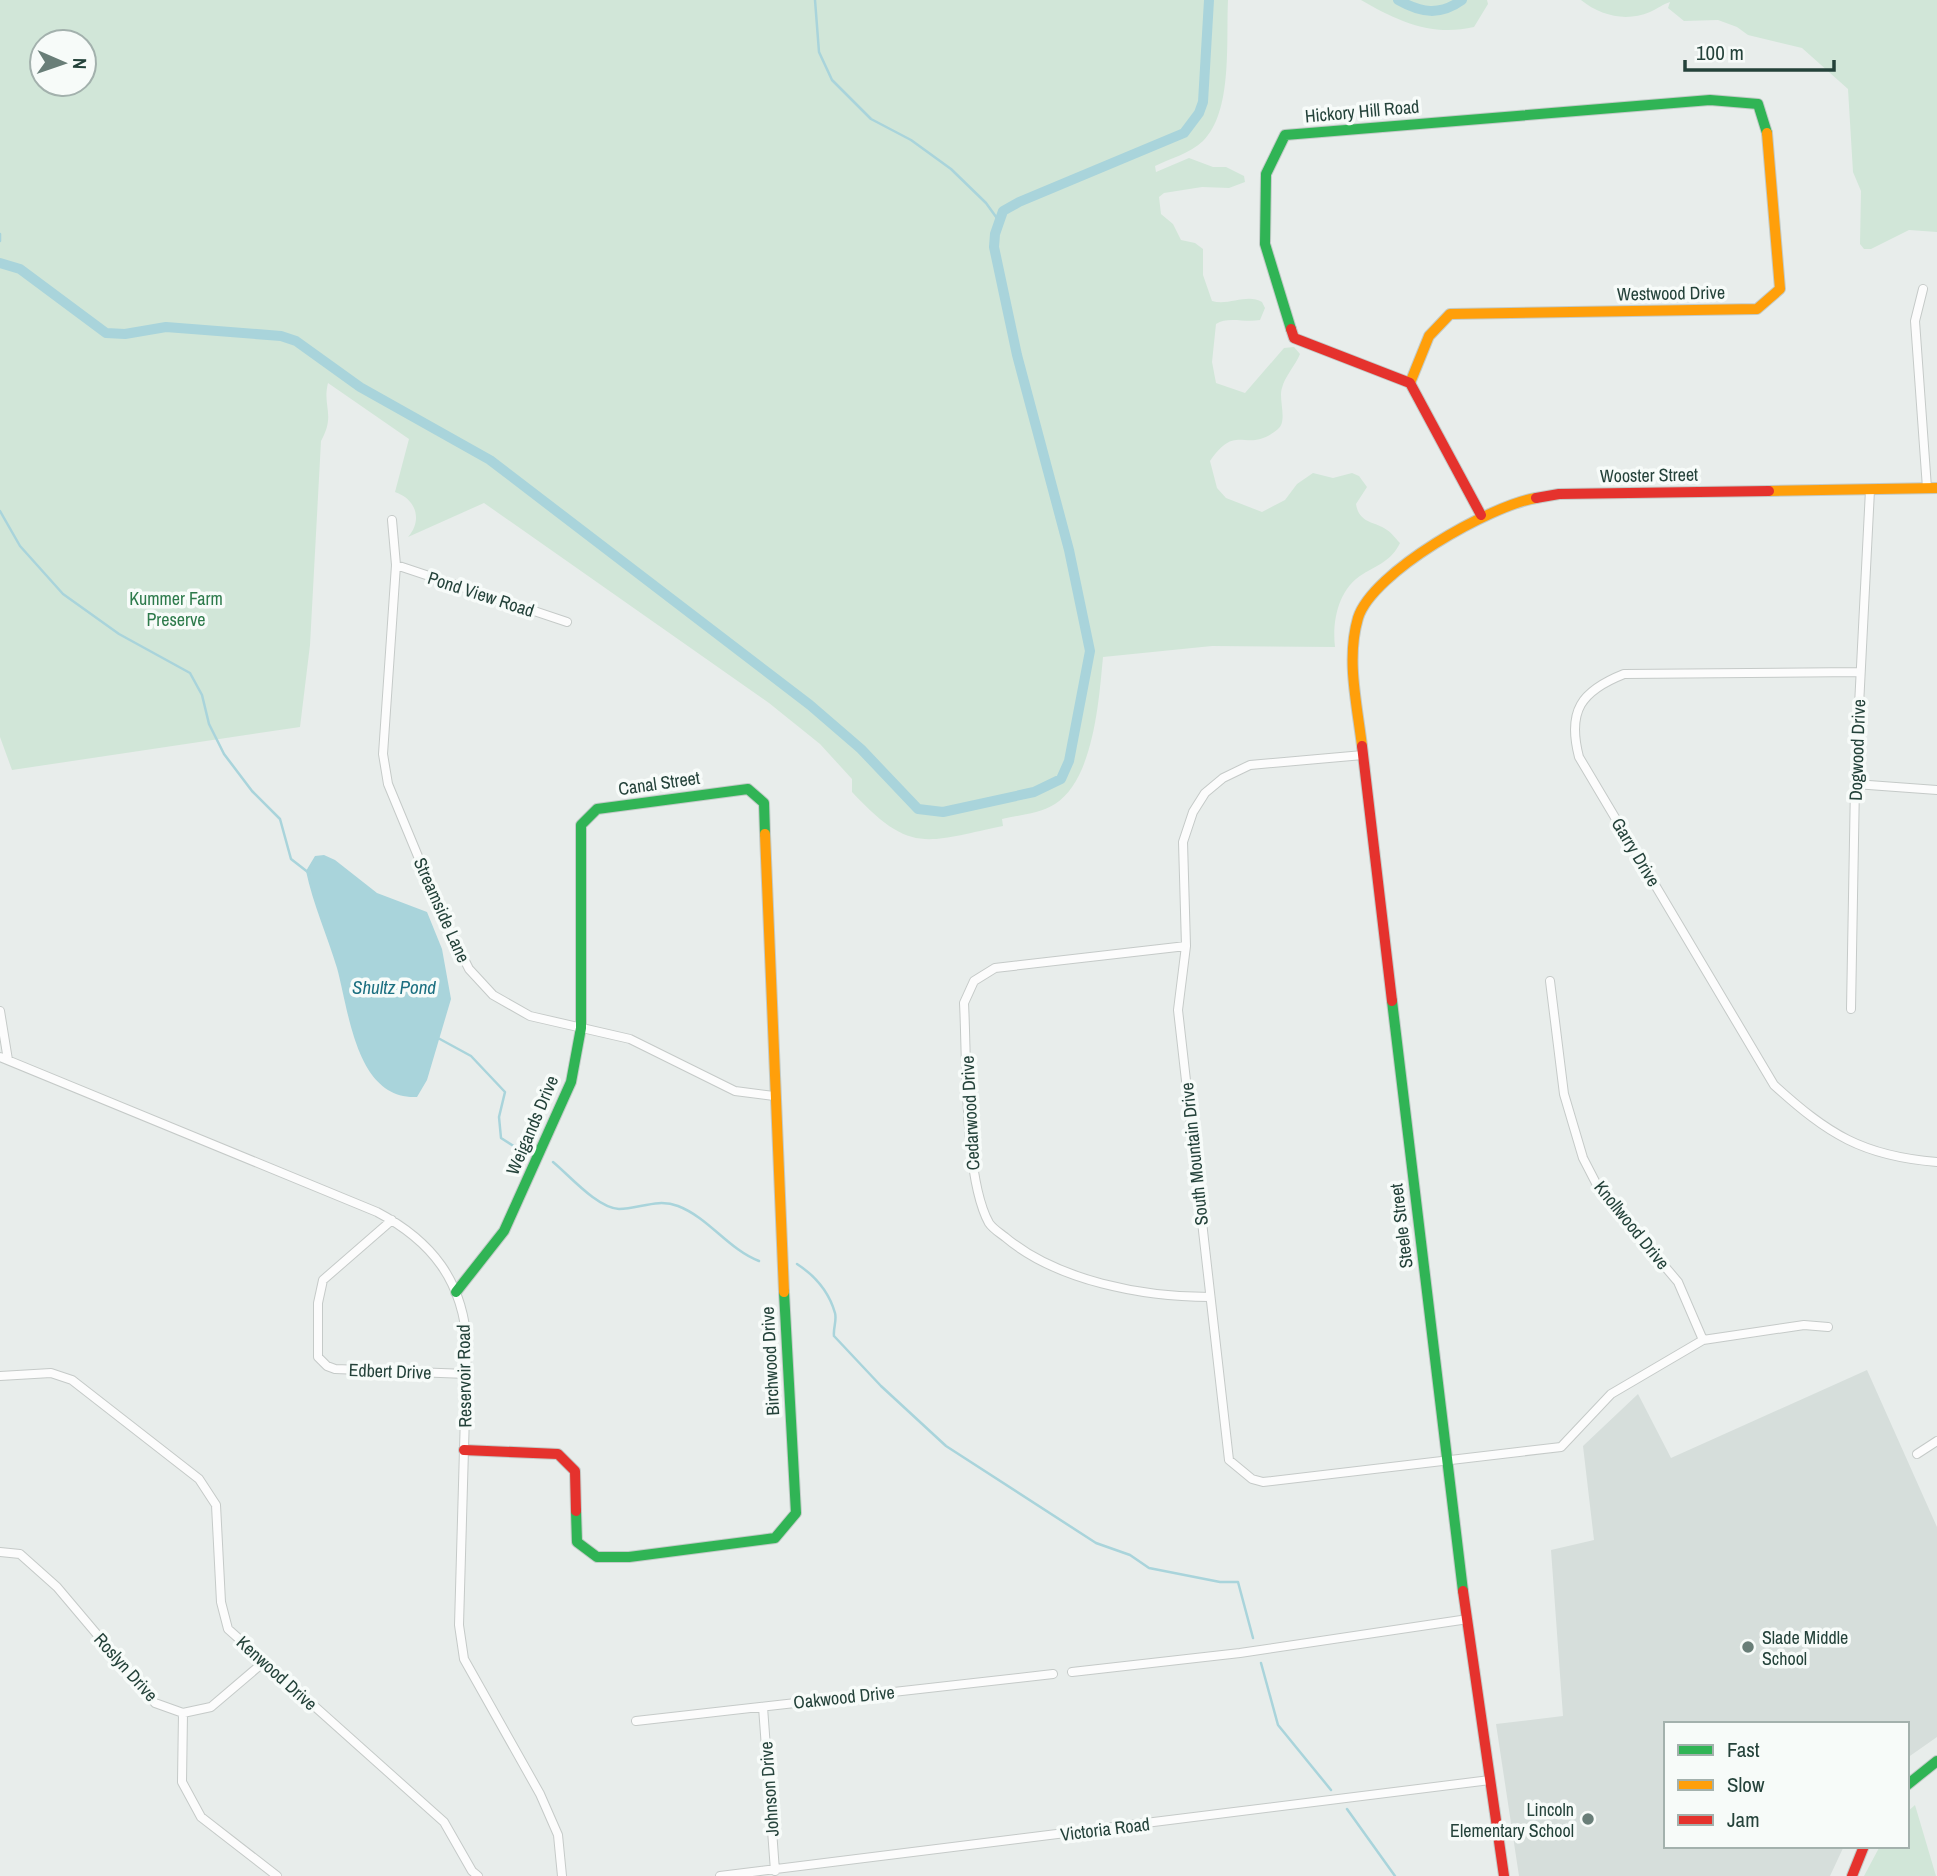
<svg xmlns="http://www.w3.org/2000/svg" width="1937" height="1876" font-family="'Archivo Narrow',sans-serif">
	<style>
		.built { fill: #d6dedb }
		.green { fill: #d1e6d8; fill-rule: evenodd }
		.water { fill: #a9d4db }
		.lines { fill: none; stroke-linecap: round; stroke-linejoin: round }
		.stream { stroke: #a9d4db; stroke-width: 2.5 }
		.canal { stroke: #a9d4db; stroke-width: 10 }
		.street-casing { stroke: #c5cac8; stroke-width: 10 }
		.fast-casing { stroke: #c3cbc8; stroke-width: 12 }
		.slow-casing { stroke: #c3cbc8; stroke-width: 12 }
		.jam-casing { stroke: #c3cbc8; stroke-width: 12 }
		.street { stroke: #fcfcfc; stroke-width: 8 }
		.fast { stroke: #30b455; stroke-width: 10 }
		.slow { stroke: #ff9f0a; stroke-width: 10 }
		.jam { stroke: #e5322d; stroke-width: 10 }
		.poi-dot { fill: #697e78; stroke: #f7fbf9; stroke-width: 2.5 }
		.labels { text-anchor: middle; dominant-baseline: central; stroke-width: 7; stroke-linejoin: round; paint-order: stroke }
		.street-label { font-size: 18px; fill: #24423a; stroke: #f7fbf9 }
		.park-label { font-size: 18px; fill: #2d7a4b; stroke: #f7fbf9 }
		.poi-label { font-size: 18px; fill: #24423a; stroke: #f7fbf9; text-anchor: start }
		.water-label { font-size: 19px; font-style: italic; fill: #1c6f80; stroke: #f7fbf9 }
	</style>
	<rect width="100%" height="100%" fill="#e8edeb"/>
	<path class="built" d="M1867,1370L1937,1527V1737L1907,1758V1724H1666V1846H1844L1830,1876H1519L1496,1724L1563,1716L1551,1550L1594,1540L1583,1446L1638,1394L1671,1458Z"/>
	<path class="green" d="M0,0H1228C1226,40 1233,112 1203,141C1189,154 1171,158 1155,166L1156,172L1189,158L1213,167H1226L1244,176L1245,182L1229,188L1202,187L1164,193L1159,197L1161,214L1173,224L1181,240L1195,243L1203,249V275L1212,301C1229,306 1247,293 1262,302L1265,308L1260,320C1245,323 1228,316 1216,324L1212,362L1216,383L1245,393L1284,348L1294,347L1300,354C1295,366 1285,376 1282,388C1278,399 1288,421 1278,429C1245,456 1238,420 1210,461L1217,488L1226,498L1262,512L1285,500L1297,484L1313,473L1333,478L1352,473L1359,476L1367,487L1356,504C1359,524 1375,521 1387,530C1392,533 1396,539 1400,543C1392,560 1378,565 1363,574C1338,589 1332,621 1335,647L1212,646L1103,657C1099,699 1094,779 1055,804C1039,814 1019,815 1002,819L1003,826C925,842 911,855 852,792V779L820,744L769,703L484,503L408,537C423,520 416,499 395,492L409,439L328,383C322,407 336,414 321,441L310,645L300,727L12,770L0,737ZM42,42H84V84H42Z
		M1361,0H1487L1488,4L1474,27C1432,37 1397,21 1361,0Z
		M1581,0H1937V232L1909,230L1871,249H1864L1860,244L1861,191L1853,172L1848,89L1802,48L1748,35L1737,27L1718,20L1684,21L1668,8L1670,2C1663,4 1657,9 1650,12C1626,22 1601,16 1581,0Z
		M1915,1805L1936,1876H1864L1880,1846H1907V1812Z"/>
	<path class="water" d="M324,855L335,860L377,893L427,912L442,949L451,999L427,1080L417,1097C356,1100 349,1011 337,968C327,935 313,904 306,871L315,856Z"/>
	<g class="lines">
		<path class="stream" d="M815,0L819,52L832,80L871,119L911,140L951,169L986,203L999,221
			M0,234V241
			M0,511L20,546L63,594L119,634L190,673L202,695L209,724L224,754L252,791L280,819L291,859L309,873
			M438,1038L471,1056L505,1092L499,1117L501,1138L520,1150
			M553,1162C569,1175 597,1208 619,1209C639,1209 657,1198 678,1206C709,1218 728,1249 759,1261
			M797,1264C814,1275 829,1292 835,1313C837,1321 833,1328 834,1336L881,1386L946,1446L1096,1543L1130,1555L1149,1568L1220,1582H1238L1253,1638
			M1261,1663L1278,1725L1331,1790
			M1347,1809L1395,1876"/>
		<path class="canal" d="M1398,0C1421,13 1440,16 1462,0
			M0,263L20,269L106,333L125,334L166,327L281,336L296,341L360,387L490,460L810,705L861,749L918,809L943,812L1034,792L1061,779L1069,761L1090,651L1069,550L1017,355L994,247L995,234L1003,211L1019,202L1184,133L1199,113L1203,102L1209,0"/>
		<g class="street-casing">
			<path id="street" d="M1923,289L1915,321L1927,488
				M392,520L396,565L383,754L388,784L444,919L469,969L493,995L530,1016L630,1039L735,1091L774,1096
				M396,565L567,622
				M1860,672L1624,674C1581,691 1567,711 1579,757L1774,1085C1828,1134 1862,1156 1937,1162
				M1363,755L1250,765L1223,778L1205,793L1193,812L1183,842L1186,946L1178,1010L1229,1460L1252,1479L1263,1482L1561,1447L1611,1394L1703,1340L1804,1325L1828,1327
				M1855,784L1937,790
				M1186,946L995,968L974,981L964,1003C967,1059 964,1178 989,1223C993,1229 1000,1233 1005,1237C1057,1281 1143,1297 1210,1297
				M1550,981L1564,1094L1583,1158L1599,1189L1678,1282L1703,1340
				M1851,1009L1855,784L1870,490
				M0,1011L8,1060
				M0,1057L377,1212C432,1241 463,1281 467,1344L459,1625L464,1659L540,1794L558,1835L562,1876
				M392,1220L323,1280L318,1303V1357L327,1366L335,1369L467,1374
				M0,1376L51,1373L72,1380L199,1479L216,1505L221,1602L228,1629L444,1822L472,1871L478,1876
				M1917,1454L1937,1441
				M0,1552L20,1554L57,1587L155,1703L183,1713L211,1707L265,1661
				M1072,1672L1240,1653L1468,1619
				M763,1707L775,1871
				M183,1713L182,1782L201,1817L277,1876
				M636,1721L1053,1674
				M720,1876L1490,1780"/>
		</g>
		<g class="fast-casing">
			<path id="fast" d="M1291,329L1265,244L1266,174L1285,135L1710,100L1758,104L1767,133
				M1392,1001L1463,1591
				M456,1292L504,1231L571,1082L581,1028V825L597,809L748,789L764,803L765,834
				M576,1511L577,1542L597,1557H629L775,1538L796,1513L784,1292
				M1907,1785L1937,1761"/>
		</g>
		<g class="slow-casing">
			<path id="slow" d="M1410,383L1429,336L1450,314L1757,309L1780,289L1767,133
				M1769,491L1937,488
				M1362,746C1357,704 1346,659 1358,618C1372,572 1491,505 1536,498
				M765,834L784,1292"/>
		</g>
		<g class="jam-casing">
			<path id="jam" d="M1291,329L1294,338L1410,383L1481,515
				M1536,498L1559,494L1769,491
				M1362,746L1392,1001
				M464,1450L558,1454L575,1471L576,1511
				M1463,1591L1504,1876
				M1852,1876L1864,1846"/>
		</g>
		<use href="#street" class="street"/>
		<use href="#fast" class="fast"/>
		<use href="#slow" class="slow"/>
		<use href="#jam" class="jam"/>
	</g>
	<g class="poi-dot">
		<circle cx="1748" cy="1647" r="7"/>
		<circle cx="1588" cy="1819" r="7"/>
	</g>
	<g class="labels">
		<g class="street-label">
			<text transform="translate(1362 111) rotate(-5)">Hickory Hill Road</text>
			<text transform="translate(1671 293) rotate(-1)">Westwood Drive</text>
			<text transform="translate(1649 475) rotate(-1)">Wooster Street</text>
			<text transform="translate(481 594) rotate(18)">Pond View Road</text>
			<text transform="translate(1857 750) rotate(-88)">Dogwood Drive</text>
			<text transform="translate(659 783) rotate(-8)">Canal Street</text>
			<text transform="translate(1636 852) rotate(59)">Garry Drive</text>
			<text transform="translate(442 910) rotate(66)">Streamside Lane</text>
			<text transform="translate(970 1113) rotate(-93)">Cedarwood Drive</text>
			<text transform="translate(532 1125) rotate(-67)">Weigands Drive</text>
			<text transform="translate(1194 1154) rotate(-96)">South Mountain Drive</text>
			<text transform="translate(1632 1225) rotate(51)">Knollwood Drive</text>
			<text transform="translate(1401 1226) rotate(-97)">Steele Street</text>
			<text transform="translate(770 1361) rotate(-93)">Birchwood Drive</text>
			<text transform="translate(390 1371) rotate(2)">Edbert Drive</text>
			<text transform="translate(464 1376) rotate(-91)">Reservoir Road</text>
			<text transform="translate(126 1667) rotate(48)">Roslyn Drive</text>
			<text transform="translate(277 1673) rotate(42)">Kenwood Drive</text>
			<text transform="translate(844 1697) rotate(-6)">Oakwood Drive</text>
			<text transform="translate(769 1789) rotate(-94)">Johnson Drive</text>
			<text transform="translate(1105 1829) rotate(-7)">Victoria Road</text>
		</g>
		<g class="park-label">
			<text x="176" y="598">Kummer Farm<tspan x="176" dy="21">Preserve</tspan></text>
		</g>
		<g class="poi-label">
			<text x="1762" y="1637">Slade Middle<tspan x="1762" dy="21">School</tspan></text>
			<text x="1574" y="1809" text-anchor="end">Lincoln<tspan x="1574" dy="21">Elementary School</tspan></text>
		</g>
		<g class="water-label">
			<text x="394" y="987">Shultz Pond</text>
		</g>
	</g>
	<rect x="1664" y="1722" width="245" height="126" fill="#f7fbf9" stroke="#a3b1ad" stroke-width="2"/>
	<rect x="1678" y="1745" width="35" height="10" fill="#30b455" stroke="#a3b1ad" stroke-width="2"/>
	<text x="1727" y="1757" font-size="21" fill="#24423a">Fast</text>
	<rect x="1678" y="1780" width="35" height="10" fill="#ff9f0a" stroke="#a3b1ad" stroke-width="2"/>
	<text x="1727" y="1792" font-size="21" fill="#24423a">Slow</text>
	<rect x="1678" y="1815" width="35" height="10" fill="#e5322d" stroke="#a3b1ad" stroke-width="2"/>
	<text x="1727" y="1827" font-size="21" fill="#24423a">Jam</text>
	<g transform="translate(63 63) rotate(92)"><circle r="33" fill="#f7fbf9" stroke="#a3b1ad" stroke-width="2"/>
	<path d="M0-5L12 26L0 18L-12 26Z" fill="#697e78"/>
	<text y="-10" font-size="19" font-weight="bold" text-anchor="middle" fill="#24423a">N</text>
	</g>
	<path d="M1685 60v10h149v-10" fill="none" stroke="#24423a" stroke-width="3.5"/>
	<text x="1696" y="60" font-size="21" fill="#24423a" stroke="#f7fbf9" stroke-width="5" paint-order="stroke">100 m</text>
</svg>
